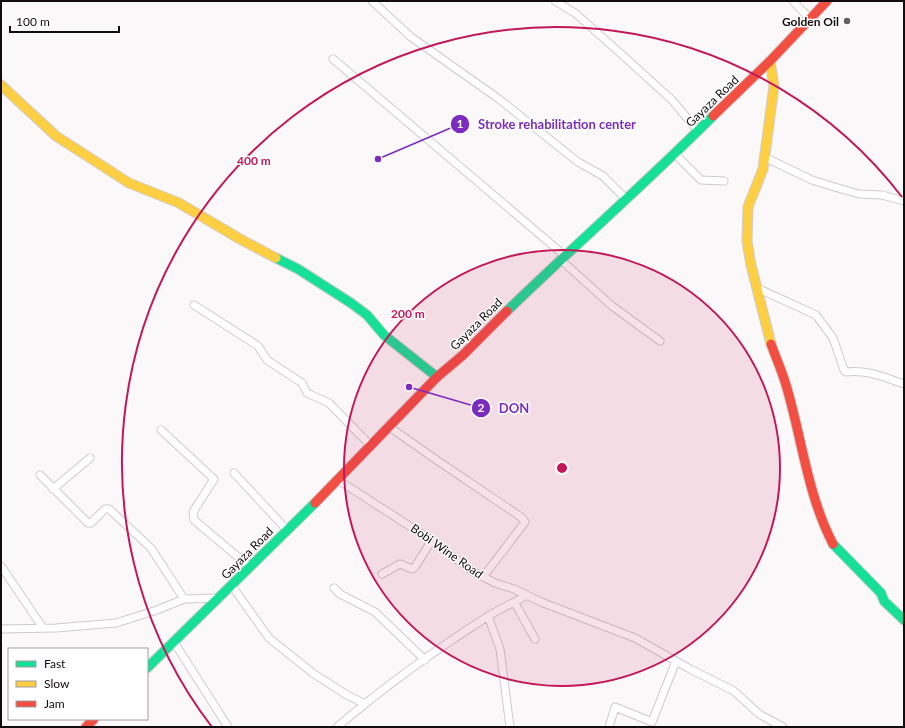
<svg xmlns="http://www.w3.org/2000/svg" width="905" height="728" font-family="Lato,sans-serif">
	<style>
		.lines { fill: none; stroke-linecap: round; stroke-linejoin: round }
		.street-casing { stroke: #d0cacc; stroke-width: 9 }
		.fast-casing { stroke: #d0cacc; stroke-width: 11 }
		.slow-casing { stroke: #d0cacc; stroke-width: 11 }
		.jam-casing { stroke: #d0cacc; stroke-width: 11 }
		.street { stroke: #fefefe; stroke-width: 7 }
		.fast { stroke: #16e098; stroke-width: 9 }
		.slow { stroke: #ffcf43; stroke-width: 9 }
		.jam { stroke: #f24e42; stroke-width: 9 }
		.ring { fill: none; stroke: #c2185b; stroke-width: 2 }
		.poi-dot { fill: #645e60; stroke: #fff; stroke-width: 1.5 }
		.labels { text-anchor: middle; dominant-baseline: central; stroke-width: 3; stroke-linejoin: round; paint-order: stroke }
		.poi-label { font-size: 12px; font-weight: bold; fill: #130b0e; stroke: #fff; text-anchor: end }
		.street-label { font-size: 12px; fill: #130b0e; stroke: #fff }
		.centre { fill: #c2185b; stroke: #fff; stroke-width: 2 }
		.ring-label { font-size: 12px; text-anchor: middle; font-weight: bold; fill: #c2185b; stroke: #fff; stroke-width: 3; stroke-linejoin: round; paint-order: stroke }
		.leader { fill: none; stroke: #7b2cbf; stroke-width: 1.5 }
		.callout-dot { fill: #7b2cbf; stroke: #fff; stroke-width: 1.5 }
		.mark-label { font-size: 12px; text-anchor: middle; font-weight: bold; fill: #fff }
		.callout-label { font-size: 13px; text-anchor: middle; font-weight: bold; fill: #7b2cbf; stroke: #fff; stroke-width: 3; stroke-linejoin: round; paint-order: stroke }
	</style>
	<rect width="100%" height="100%" fill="#fbf8f9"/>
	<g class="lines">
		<g class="street-casing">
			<path id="street" d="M372,1L411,37L499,99L578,162L603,176L627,200
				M555,1L575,13L619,52L672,100L698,131
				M793,1L809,18
				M333,59L564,255
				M675,154L701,180L724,181
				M764,157L812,180L831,186L859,194L882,195L904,201
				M560,259L612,306L660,341
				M757,288L816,315L833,338L844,370L846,372C866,369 886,378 904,384
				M194,305L258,346L267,360L302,383L307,393L329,403L370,445
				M388,426L438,461L521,517L525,522L483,577
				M161,430L214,479L193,512L194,520L250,567
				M234,473L287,530
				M40,475L88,523H91L105,509H109L151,548L184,599
				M338,480L425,536L472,571L495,583L514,589L541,602L635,638L690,669L734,691L759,714L783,727
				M53,489L90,458
				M1,566L43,628
				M382,574L400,564L412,569L415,567L432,540
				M232,586L269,638L314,674L347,695L365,704
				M334,588L340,594L375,612L425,660
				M515,603L535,639
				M488,616L500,649L510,727
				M1,629L56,628L116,623L157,610L184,599L219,598
				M174,642L228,727
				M337,727C384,687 435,650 487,617C499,609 514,603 527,595
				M609,727L615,707L652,722L676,661"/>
		</g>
		<g class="fast-casing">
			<path id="fast" d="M276,258L298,269L351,303L367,315L384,335L437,377
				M507,311C575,245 646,183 713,116
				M833,544L881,593L884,601L904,620
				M147,668L315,503"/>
		</g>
		<g class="slow-casing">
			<path id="slow" d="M770,61L774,86L763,169L748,207L747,241L751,265L771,344
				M1,85L56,136L129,183L179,203L240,239L276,258"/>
		</g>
		<g class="jam-casing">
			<path id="jam" d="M713,116L770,61L827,1
				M771,344C776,358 782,371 786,385C802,438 807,494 833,544
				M315,503L437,377L463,355L507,311
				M86,727L94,719"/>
		</g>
		<use href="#street" class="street"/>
		<use href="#fast" class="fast"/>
		<use href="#slow" class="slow"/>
		<use href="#jam" class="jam"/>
	</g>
	<circle cx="562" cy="468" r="218" fill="#c2185b" fill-opacity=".12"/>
	<g class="ring">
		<circle cx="562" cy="468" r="218"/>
		<path d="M212 727A435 435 0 0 1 902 197"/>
	</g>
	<circle class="poi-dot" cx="847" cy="21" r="4"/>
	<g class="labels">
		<g class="poi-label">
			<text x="839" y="21">Golden Oil</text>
		</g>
		<g class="street-label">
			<text transform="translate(712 101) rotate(-44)">Gayaza Road</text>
			<text transform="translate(476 324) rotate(-45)">Gayaza Road</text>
			<text transform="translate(447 551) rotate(35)">Bobi Wine Road</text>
			<text transform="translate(247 553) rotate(-45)">Gayaza Road</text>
		</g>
	</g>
	<circle cx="562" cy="468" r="6" class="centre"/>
	<g class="ring-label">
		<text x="254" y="165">400 m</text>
		<text x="408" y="318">200 m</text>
	</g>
	<path class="leader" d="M378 159L460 124M409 387L481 408"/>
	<g class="callout-dot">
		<circle cx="378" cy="159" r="4"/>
		<circle cx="409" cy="387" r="4"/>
		<circle cx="460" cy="124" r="10"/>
		<circle cx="481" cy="408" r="10"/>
	</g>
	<g class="mark-label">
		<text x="460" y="128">1</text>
		<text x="481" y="412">2</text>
	</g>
	<g class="callout-label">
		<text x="557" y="129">Stroke rehabilitation center</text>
		<text x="514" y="413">DON</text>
	</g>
	<rect width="905" height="728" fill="none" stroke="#130b0e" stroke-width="4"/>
	<rect x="8" y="648" width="140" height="72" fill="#ffffff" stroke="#a19d9f"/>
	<rect x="16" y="661" width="20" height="6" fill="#16e098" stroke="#a19d9f"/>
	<text x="44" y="668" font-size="12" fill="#130b0e">Fast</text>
	<rect x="16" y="681" width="20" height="6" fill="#ffcf43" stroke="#a19d9f"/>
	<text x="44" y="688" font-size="12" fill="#130b0e">Slow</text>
	<rect x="16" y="701" width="20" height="6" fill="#f24e42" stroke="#a19d9f"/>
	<text x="44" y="708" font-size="12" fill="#130b0e">Jam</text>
	<path d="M10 26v6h109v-6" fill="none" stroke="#130b0e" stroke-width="2"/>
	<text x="16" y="26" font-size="12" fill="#130b0e" stroke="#ffffff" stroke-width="3" paint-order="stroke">100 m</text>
</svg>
